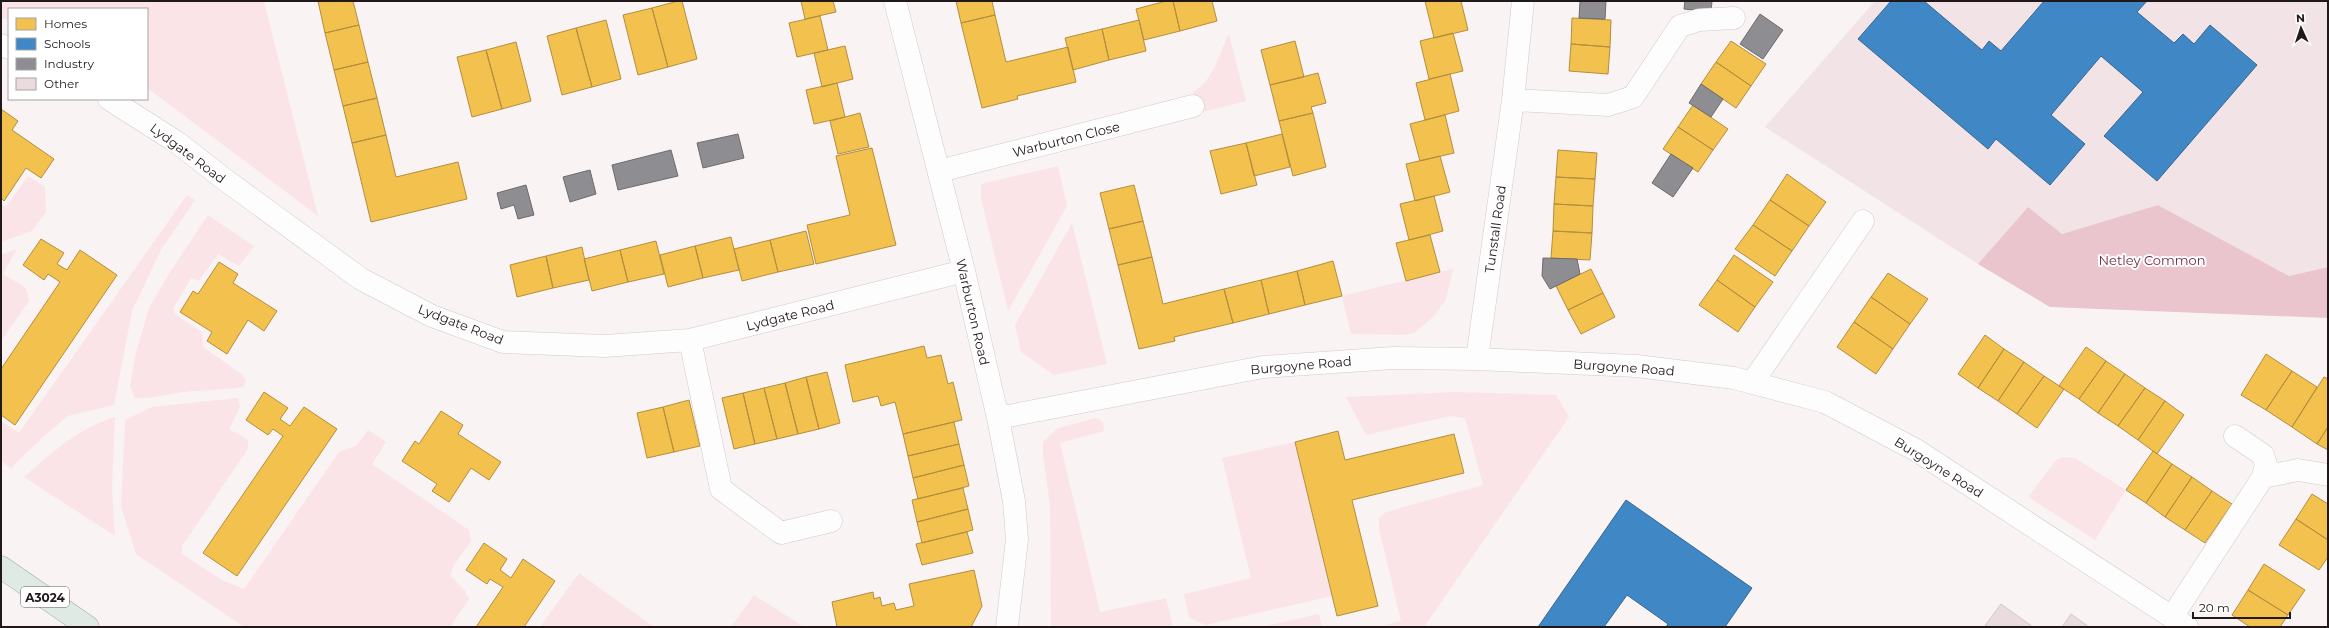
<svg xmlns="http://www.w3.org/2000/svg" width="2329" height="628" font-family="Montserrat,sans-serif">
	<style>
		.built { fill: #f1e3e6 }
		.green { fill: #fae4e8 }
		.forest { fill: #eac5ce }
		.homes { fill: #f2c14e; stroke: #b38e3e }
		.schools { fill: #3f88c5; stroke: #366692 }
		.industry { fill: #8d8d92; stroke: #6d6a6e }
		.building { fill: #eadbde; stroke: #d1c9cb }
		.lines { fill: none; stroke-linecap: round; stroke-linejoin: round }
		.minor-casing { stroke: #d1c9cb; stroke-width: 23 }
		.major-casing { stroke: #9dada4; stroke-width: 23 }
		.minor { stroke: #fefdfd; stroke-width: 22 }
		.major { stroke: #e0eae5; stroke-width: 22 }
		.labels { text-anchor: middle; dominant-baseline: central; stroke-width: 4; stroke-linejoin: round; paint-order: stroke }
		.shield { fill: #fff; stroke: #645d5f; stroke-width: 1 }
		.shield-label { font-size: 12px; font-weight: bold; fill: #21181a }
		.street-label { font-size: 13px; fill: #21181a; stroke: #fff }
		.park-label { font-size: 13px; fill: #732a42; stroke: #fff }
	</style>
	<rect width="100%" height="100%" fill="#f9f3f4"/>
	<path class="built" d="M1875,1H2328V267L2289,276L2158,205L2062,234L2028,207L1978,264L1765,127Z"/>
	<path class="green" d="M1,1H264L318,216L147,88V9H9V20L1,18Z
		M1229,34L1246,101L1199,113L1193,92C1216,78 1217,56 1229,34Z
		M1058,166L1067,206L1008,311L981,198V184Z
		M28,176L45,187L46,212L32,231L1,242V204L6,207Z
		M187,195L195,200L161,250L132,311L114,405L68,416L43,437L11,468L1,461V421L19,433Z
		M208,215L254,246L239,266L218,254L199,281L191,278L173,309L176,315L202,332L203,347L243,375L246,381L243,387C223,390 204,390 184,392C167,394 152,399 135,398L130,387L135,356L149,308L170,272Z
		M1072,223L1107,364L1054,375L1021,352L1015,325Z
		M17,249L3,274L26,288L29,301L1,341V255Z
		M1453,269L1446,299L1434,316L1416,332L1405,335L1351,334L1342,296Z
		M1455,392L1556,395L1569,417L1424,627H1378L1401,621L1379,529V518L1386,512L1483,485L1465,418L1450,416L1366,435L1346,397Z
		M238,398L240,407L229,429L248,440V449L182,546V554L222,580L244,589L339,452L356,446L368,430L386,442L372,464L469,530L471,541L454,565L450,575L465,591L469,599L450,627H244L136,554L121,506L125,420L152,407Z
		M115,417L112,489L115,536L24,477C54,451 77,429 115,417Z
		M1096,418L1103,422L1104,431L1060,443L1100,612L1166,598L1173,627H1051L1050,506L1043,454V442L1058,428Z
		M1295,442L1332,596L1205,625L1189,617L1184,594L1251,578L1222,458Z
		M2063,457L2075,458L2126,490L2095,540L2028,497L2056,460Z
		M579,573L654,627H540Z
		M754,595L804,627H731Z
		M1319,614L1322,627H1261Z"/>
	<path class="forest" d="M2158,205L2289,276L2328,267V318L2050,307L1978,264L2028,207L2062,234Z"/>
	<path class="homes" d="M318,1H353L359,25L325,33Z
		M678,1H682L697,59L668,67L652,8Z
		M801,1H833L836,12L805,19Z
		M956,1H992L995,15L961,23Z
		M1166,1H1173L1180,31L1144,40L1136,9Z
		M1173,1H1212L1217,21L1180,31Z
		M1425,1H1461L1468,30L1434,38Z
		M652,8L668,67L638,75L623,15Z
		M995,15L1006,62L1068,47L1076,82L1017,96L1018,99L982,108L961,23Z
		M820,16L828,50L797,57L789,23Z
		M1572,18L1611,20L1610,47L1571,44Z
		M606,20L621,79L592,87L576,28Z
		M1139,20L1146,51L1109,60L1102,29Z
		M359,25L368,62L334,70L325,33Z
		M576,28L592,87L562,95L547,36Z
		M1102,29L1109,60L1073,70L1065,38Z
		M1453,33L1463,71L1429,79L1420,41Z
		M1295,41L1304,77L1270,85L1261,50Z
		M1731,41L1766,64L1751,86L1716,62Z
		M516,42L531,101L502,109L486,50Z
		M1571,44L1610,47L1608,74L1569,71Z
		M845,46L853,79L822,87L814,53Z
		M486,50L502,109L472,117L457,57Z
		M368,62L377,98L343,106L334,70Z
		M1716,62L1751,86L1736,108L1701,84Z
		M1318,73L1326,103L1311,107L1313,113L1279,121L1270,85Z
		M1450,74L1459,111L1425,120L1416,83Z
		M837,83L845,117L814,124L806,90Z
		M377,98L386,135L352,143L343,106Z
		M1693,105L1728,129L1713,150L1678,127Z
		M1,109L18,121L12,130L54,159L41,178L26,168L4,201L1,198Z
		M860,113L869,147L838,154L830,121Z
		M1313,113L1326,167L1293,176L1279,121Z
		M1445,115L1454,153L1420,161L1410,124Z
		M1678,127L1713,150L1698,172L1663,149Z
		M1282,134L1290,167L1254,176L1246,143Z
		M386,135L396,177L458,162L467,199L371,222L352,143Z
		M1246,143L1257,185L1221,194L1210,151Z
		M872,148L896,245L816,264L807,225L850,215L836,156Z
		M1558,150L1597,153L1595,179L1556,177Z
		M1440,156L1450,192L1415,201L1406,164Z
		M1787,174L1826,202L1809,226L1770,200Z
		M1556,177L1595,179L1593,206L1554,204Z
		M1134,185L1143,221L1109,229L1100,193Z
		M1434,196L1443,231L1409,240L1400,204Z
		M1770,200L1809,226L1792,251L1753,225Z
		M1554,204L1593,206L1592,233L1553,231Z
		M1143,221L1152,257L1118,265L1109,229Z
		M1753,225L1792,251L1775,276L1735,249Z
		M806,231L814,264L778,272L770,240Z
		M1553,231L1592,233L1590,260L1551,258Z
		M1430,235L1440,272L1406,281L1396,243Z
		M731,237L739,270L703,278L695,246Z
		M41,239L64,253L57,264L67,270L80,250L117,275L15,425L1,415V369L60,282L48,274L44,280L23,265Z
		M770,240L778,272L742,281L734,249Z
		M656,241L664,274L628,282L620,250Z
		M695,246L703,278L668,287L660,255Z
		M582,247L589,280L553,288L546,256Z
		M620,250L628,282L592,291L584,259Z
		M1734,255L1773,282L1755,307L1717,280Z
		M546,256L553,288L517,297L510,265Z
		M1152,257L1163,304L1224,289L1233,323L1174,337L1175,341L1139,349L1118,265Z
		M1333,261L1342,296L1305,305L1297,271Z
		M219,262L238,274L233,283L277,311L264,331L248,320L227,354L207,341L212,332L180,312L193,291L198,294Z
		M1591,269L1603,293L1568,310L1556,286Z
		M1297,271L1305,305L1269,314L1261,280Z
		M1888,273L1928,299L1910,324L1871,297Z
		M1261,280L1269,314L1233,323L1224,289Z
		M1717,280L1755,307L1738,332L1699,305Z
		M1603,293L1615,317L1581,334L1568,310Z
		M1871,297L1910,324L1893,349L1854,322Z
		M1854,322L1893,349L1876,374L1837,347Z
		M1985,335L2004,349L1978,388L1958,374Z
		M924,346L927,358L941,355L948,384L953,382L962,420L903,434L895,402L881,406L878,396L853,402L845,365Z
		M2086,347L2106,361L2079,399L2059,386Z
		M2004,349L2024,362L1998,401L1978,388Z
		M2266,354L2292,371L2266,410L2241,395Z
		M2106,361L2125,374L2098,413L2079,399Z
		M2024,362L2044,376L2017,414L1998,401Z
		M2292,371L2317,387L2292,427L2266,410Z
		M827,372L840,423L819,429L806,377Z
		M2125,374L2145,388L2118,426L2098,413Z
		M2044,376L2064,389L2037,428L2017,414Z
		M806,377L819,429L798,434L785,383Z
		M2324,377L2328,379V427L2317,444L2292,427Z
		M785,383L798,434L777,439L764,388Z
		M764,388L777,439L755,444L743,393Z
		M2145,388L2165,401L2138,440L2118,426Z
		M264,392L288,408L280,419L290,426L304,407L337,429L237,576L203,553L283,436L273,429L268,435L246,420Z
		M743,393L755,444L734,449L722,398Z
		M689,400L700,446L674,452L663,407Z
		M2165,401L2184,415L2157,454L2138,440Z
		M663,407L674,452L647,458L637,413Z
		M441,411L463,425L458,434L501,462L489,480L471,468L449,502L432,491L437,484L402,461L415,441L419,444Z
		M954,422L959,444L908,456L903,434Z
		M2328,427V450L2317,444Z
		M1338,431L1345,460L1454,434L1464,473L1352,500L1378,606L1337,616L1295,442Z
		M959,444L964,465L913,478L908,456Z
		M2153,451L2172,464L2146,503L2126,490Z
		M2172,464L2192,477L2165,517L2146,503Z
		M964,465L969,486L918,499L913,478Z
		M2192,477L2212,491L2185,530L2165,517Z
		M963,488L968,509L917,522L912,500Z
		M2212,491L2232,504L2205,543L2185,530Z
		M2312,494L2328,504V540L2296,519Z
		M968,509L973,530L922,543L917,522Z
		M2296,519L2328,540V557L2319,570L2279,545Z
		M967,532L973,553L922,565L916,544Z
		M484,543L507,559L500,570L511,578L523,559L555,581L524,627H476L503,587L490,579L487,584L466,570Z
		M2264,564L2305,590L2288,615L2248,590Z
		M974,570L982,606L971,627H837L832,602L873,592L874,599L880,597L882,606L894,603L896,610L914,606L909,584Z
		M2248,590L2288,615L2280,627H2250L2232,615Z"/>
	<path class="schools" d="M1891,1H1924L1982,50L1989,41L2001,51L2044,1H2147L2137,12L2174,43L2183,34L2194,44L2210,25L2257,65L2157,181L2104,136L2143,92L2101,56L2051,115L2085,144L2050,185L1996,139L1988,149L1858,39Z
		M1626,500L1752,588L1725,627H1666L1668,624L1627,595L1604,627H1538Z"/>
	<path class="industry" d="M1580,1H1606L1605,19L1579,18Z
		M1685,1H1712L1711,12L1684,9Z
		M1760,14L1783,30L1763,59L1740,44Z
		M1701,84L1723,99L1711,117L1689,103Z
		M738,134L744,158L703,168L697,143Z
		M671,150L678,176L618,190L612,165Z
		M1671,154L1693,168L1673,197L1652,183Z
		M590,170L596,194L570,202L563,177Z
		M526,185L534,215L518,219L514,205L501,209L497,193Z
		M1543,258L1577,259L1580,274L1550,289L1542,276Z"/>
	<path class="building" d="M2001,604L2033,627H1984Z
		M2071,614L2089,627H2062Z"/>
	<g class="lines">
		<g class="minor-casing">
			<path id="minor" d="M895,1L964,271L998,418L1014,501L1017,539L1007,627
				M1,45L9,48
				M109,99L178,143L224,179L361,279L432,316L503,342L605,346L690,340L964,271
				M1513,100L1608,105L1633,97L1680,26L1699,20L1734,18
				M939,171L1193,106
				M690,340L721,489L781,533L831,521
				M1477,359L1513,100L1523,1
				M1752,383L1863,221
				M998,418L1263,367L1393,358L1477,359L1637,366L1734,378L1825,402L1916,450L2187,627
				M2235,436L2263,455L2266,465L2263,477L2298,470L2328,475
				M2172,617L2263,477"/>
		</g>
		<g class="major-casing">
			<path id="major" d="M1,567L88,627"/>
		</g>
		<use href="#minor" class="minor"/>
		<use href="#major" class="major"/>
	</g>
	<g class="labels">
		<rect class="shield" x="21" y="587" width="48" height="20" rx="3"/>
		<g class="shield-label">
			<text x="45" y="597">A3024</text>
		</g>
		<g class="street-label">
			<text transform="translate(1066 139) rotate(-14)">Warburton Close</text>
			<text transform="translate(188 153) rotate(37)">Lydgate Road</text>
			<text transform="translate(1495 229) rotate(-82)">Tunstall Road</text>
			<text transform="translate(973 312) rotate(77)">Warburton Road</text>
			<text transform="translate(790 315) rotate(-14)">Lydgate Road</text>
			<text transform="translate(461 324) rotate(21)">Lydgate Road</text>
			<text transform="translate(1301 365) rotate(-5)">Burgoyne Road</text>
			<text transform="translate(1624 367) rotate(4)">Burgoyne Road</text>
			<text transform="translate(1939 467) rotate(32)">Burgoyne Road</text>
		</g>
		<g class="park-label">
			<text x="2152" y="260">Netley Common</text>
		</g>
	</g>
	<rect width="2329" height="628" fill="none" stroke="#21181a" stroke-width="4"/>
	<rect x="8" y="8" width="140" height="92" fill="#ffffff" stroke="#a6a3a3"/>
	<rect x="16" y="18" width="20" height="12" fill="#f2c14e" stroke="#a6a3a3"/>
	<text x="44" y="28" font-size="12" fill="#21181a">Homes</text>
	<rect x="16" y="38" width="20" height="12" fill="#3f88c5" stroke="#a6a3a3"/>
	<text x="44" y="48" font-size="12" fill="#21181a">Schools</text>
	<rect x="16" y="58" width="20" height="12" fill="#8d8d92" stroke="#a6a3a3"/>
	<text x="44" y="68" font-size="12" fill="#21181a">Industry</text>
	<rect x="16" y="78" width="20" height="12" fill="#eadbde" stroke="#a6a3a3"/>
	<text x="44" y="88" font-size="12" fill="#21181a">Other</text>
	<g transform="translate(2301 28) rotate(357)" stroke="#ffffff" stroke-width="3" paint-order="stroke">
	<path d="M0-3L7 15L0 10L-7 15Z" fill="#21181a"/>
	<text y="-6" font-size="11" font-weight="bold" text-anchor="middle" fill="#21181a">N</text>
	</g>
	<path d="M2193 612v6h97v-6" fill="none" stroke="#21181a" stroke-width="2"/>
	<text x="2199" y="612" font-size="12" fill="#21181a" stroke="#ffffff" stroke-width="3" paint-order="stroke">20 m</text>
</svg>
